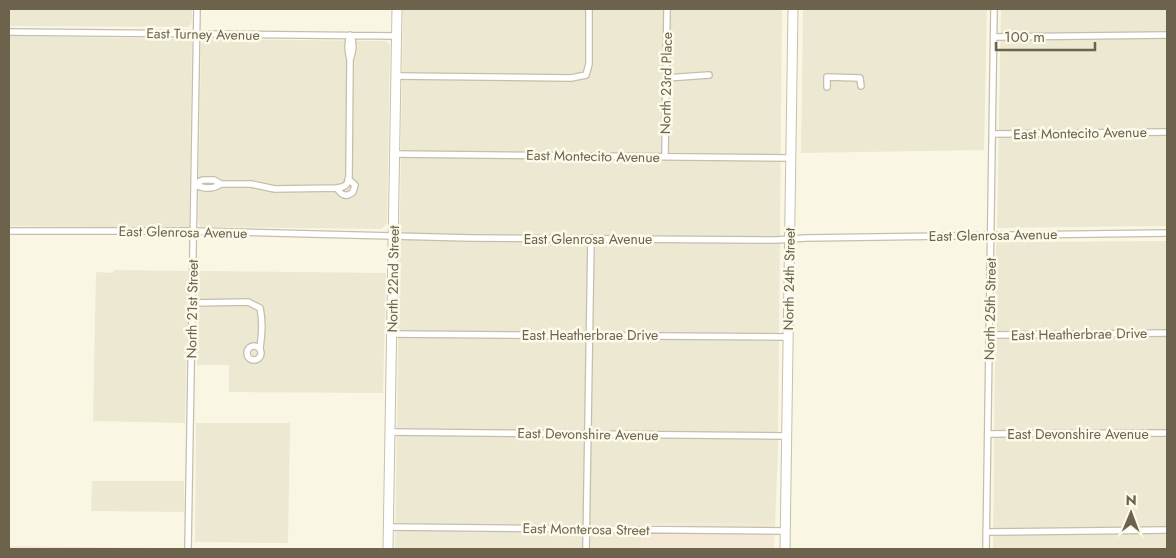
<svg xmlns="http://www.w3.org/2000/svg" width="1176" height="558" font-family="Jost,sans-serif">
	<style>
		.residential { fill: #ece8d2 }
		.commercial { fill: #f4e9d6 }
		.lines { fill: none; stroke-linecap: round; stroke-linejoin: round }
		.street-casing { stroke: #c6beaa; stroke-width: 8 }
		.secondary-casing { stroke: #c8c0a8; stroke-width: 11 }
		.street { stroke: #fff; stroke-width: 5.5 }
		.secondary { stroke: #fff; stroke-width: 9 }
		.labels { text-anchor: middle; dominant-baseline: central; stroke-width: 5; stroke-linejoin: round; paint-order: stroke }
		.street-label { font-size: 14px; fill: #6d634d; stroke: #fcfaea }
	</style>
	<rect width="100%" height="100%" fill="#f9f7e4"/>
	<path class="residential" d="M9,9H192V20L191,24L188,27L12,26L9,25Z
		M403,9H782L778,449L775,524L641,523V549H395Z
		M803,9H987L984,150L801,153Z
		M1001,9H1167V226L997,228Z
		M9,36L192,39L189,228L9,226Z
		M207,39L386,41L390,45L387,223L384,227L381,229L200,227L198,220L201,44L204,40Z
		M1167,241V549H993L996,242Z
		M114,270L188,271L185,423L93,421L96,272L113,273Z
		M198,271L386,273L383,393L229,392V365H197Z
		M196,423H290L288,543L195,542Z
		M92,481H184V512L91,511Z"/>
	<path class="commercial" d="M641,523L775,524L774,549H641Z
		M9,546L248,549H9Z"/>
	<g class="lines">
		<g class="street-casing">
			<path id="street" d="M9,32L396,36
				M994,37L1167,35
				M350,60C353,51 354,45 351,36
				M396,76L571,78L586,75L589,64V9
				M666,78L709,75
				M827,87V77L860,78L861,86
				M993,134L1167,132
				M395,154L791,158
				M665,157L667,9
				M194,184L203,180H214L221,184H251L275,189L337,188C345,187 348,185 349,177L350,60C348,51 347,44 350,35
				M194,184C203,189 212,190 221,184
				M337,188C341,195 346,198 353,192L355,185L348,179
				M9,231H194L471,238L776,240L806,238L1167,233
				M192,303L248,302L260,308C263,321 262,335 260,348
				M391,334L788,337
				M990,335L1167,333
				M247 353a7 7 0 1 1 14 0a7 7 0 1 1-14 0Z
				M389,432L786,436
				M988,434L1167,433
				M388,527L785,531
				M986,532L1167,530
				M188,549L197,9
				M586,549L591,238
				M986,549L994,9"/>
		</g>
		<g class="secondary-casing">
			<path id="secondary" d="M388,549L397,9
				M785,549L793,9"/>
		</g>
		<use href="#street" class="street"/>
		<use href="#secondary" class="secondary"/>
	</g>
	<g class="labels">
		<g class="street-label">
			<text transform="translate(203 34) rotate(1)">East Turney Avenue</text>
			<text transform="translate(666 83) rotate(-89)">North 23rd Place</text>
			<text transform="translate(1080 133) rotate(-1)">East Montecito Avenue</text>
			<text transform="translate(593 156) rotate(1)">East Montecito Avenue</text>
			<text transform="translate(183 232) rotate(1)">East Glenrosa Avenue</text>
			<text transform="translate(993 235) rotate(-1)">East Glenrosa Avenue</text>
			<text x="588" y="239">East Glenrosa Avenue</text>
			<text transform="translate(393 279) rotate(-89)">North 22nd Street</text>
			<text transform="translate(789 279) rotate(-89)">North 24th Street</text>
			<text transform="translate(192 309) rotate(-89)">North 21st Street</text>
			<text transform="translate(990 309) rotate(-89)">North 25th Street</text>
			<text transform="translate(1079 334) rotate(-1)">East Heatherbrae Drive</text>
			<text x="590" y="335">East Heatherbrae Drive</text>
			<text transform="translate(588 434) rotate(1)">East Devonshire Avenue</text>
			<text x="1078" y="434">East Devonshire Avenue</text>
			<text transform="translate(586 529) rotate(1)">East Monterosa Street</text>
		</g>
	</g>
	<rect width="1176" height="558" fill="none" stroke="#6d634d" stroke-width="20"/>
	<g transform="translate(1131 513) rotate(1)" stroke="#fcfaea" stroke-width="4" paint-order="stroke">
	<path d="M0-4L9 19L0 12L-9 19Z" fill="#6d634d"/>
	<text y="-8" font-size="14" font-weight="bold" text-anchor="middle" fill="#6d634d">N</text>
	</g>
	<path d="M996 42v8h99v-8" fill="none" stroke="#6d634d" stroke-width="2.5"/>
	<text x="1004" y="42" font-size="15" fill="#6d634d" stroke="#fcfaea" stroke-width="4" paint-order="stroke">100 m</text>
</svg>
